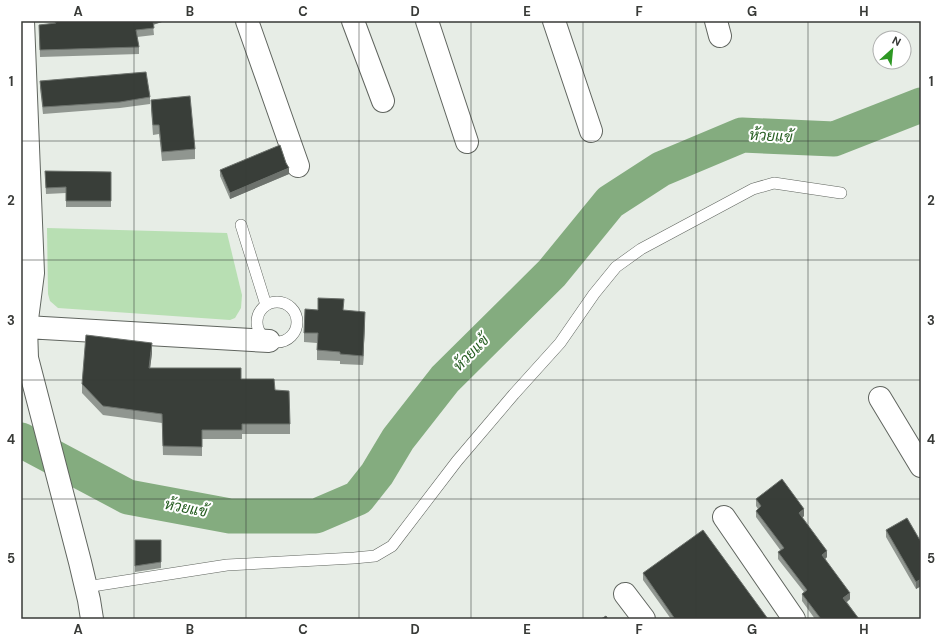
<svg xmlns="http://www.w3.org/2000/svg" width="942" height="640" font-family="'DM Sans',Sarabun,sans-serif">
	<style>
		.green { fill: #b8dfb3 }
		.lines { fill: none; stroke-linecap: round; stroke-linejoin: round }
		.river { stroke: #84ac7f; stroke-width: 35 }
		.lane-casing { stroke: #60655f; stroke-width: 12 }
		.street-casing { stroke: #60655f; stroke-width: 24 }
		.lane { stroke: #fff; stroke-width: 11 }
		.street { stroke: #fff; stroke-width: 22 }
		.wall { fill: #909690 }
		.shaded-wall { fill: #6d726d }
		.building { fill: #393e39; stroke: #6d726d }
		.grid { fill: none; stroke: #383a37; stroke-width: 1; stroke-opacity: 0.55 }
		.labels { text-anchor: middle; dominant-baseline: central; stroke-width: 4; stroke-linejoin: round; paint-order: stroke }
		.water-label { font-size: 15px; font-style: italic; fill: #285f23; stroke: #fff }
		.neatline { fill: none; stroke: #383a37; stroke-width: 1.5 }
		.grid-label { font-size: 13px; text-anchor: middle; font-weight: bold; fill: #383a37 }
	</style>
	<rect width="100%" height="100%" fill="#e7ede6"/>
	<path class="green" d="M47,228L227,233L242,295L241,308L235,318L230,320L58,308L50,301L48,294Z"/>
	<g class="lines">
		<path class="river" d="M21,440L128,497L230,516H316L358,498L377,474L398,439L445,379L552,273L610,202L661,169L742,135L834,139L921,105"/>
		<g class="lane-casing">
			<path id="lane" d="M241,225L266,305
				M257 322a20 20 0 1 1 40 0a20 20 0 1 1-40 0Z
				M86,587L227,565L354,558L375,556L392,546L457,461L514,394L560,343L594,294L616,267L641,249L753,189L774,183L841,193"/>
		</g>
		<g class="street-casing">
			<path id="street" d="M23,21L33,273L26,327L27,358L80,562L89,600L92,619
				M247,21L298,166
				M353,21L383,101
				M427,21L467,142
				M554,21L591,131
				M716,21L720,36
				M26,327L269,341
				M880,398L921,466
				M724,517L794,619
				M625,594L644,619"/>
		</g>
		<use href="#lane" class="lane"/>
		<use href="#street" class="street"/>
	</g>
	<path class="wall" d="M55,21H165L153,25L154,35L137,37L139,47V54L40,57L39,25L55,23Z
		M40,81L150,97V104L120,108L43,114L40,88Z
		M151,100L195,149V159L162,161L159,134L153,135L151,109Z
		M220,170L289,174L230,199L220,176Z
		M45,171L111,172V207H66V193L46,194Z
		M344,310L365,321L363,365L340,364V361L317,360V343L304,342V333Z
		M152,353L150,368L241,379L275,390L290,424V434H242V439H202V456L163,455L162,423L103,415L82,393V384Z
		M756,499L804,516L802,518L827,557L825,559L850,599L847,602L859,619H815L802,601V594L804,592L778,559V552L781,551L756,517V511L758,509L756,506Z
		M886,530L921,542V586L916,589L886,537Z
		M135,540H161V568L135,572Z
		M643,573L768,619H671L643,580Z"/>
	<path class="shaded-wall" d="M152,21H165L152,25Z
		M289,168V174L230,199V193Z
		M365,312V321L363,365V356Z
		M152,343V353L149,377V368Z
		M804,509V516L799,520V513Z
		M827,551V557L822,562V555Z
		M921,579V586L916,589V582Z
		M850,593V599L843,605V598Z"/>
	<path class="building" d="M56,21H153L154,28L136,30L139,47L40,50L39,25L56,23Z
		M146,72L150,97L120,102L43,107L40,81Z
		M190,96L195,149L162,152L159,125H153L151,100Z
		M280,145L286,163L289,168L230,193L220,170Z
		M45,171L111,172V201H66V187L46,188Z
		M318,298L344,299L343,310L365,312L363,356L340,354V352L317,350L318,333H304L305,309L318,310Z
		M86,335L152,343L149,368H241V379H274L275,390L289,391L290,424H242V430H202V447L163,446L162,414L103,406L82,384Z
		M782,479L804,509L799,513L827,551L822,555L850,593L843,598L859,619H821L802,594L807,590L778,552L784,548L756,511L761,506L756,499Z
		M907,518L921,542V579L916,582L886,530Z
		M703,530L768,619H675L643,573Z
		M135,540H161V562L135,566Z
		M606,616L608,619H601Z"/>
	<path class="grid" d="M134,21V619M246,21V619M359,21V619M471,21V619M583,21V619M696,21V619M808,21V619M21,141H921M21,260H921M21,380H921M21,499H921"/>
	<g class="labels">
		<g class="water-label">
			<text transform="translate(771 136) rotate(3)">ห้วยแข้</text>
			<text transform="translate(471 353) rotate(-45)">ห้วยแข้</text>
			<text transform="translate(186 508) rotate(11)">ห้วยแข้</text>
		</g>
	</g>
	<rect width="942" height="640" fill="none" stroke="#ffffff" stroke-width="44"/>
	<g transform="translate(892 50) rotate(27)"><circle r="19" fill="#ffffff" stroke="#afb0af"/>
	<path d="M0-3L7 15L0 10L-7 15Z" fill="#2d9823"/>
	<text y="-6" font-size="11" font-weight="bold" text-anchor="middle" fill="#383a37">N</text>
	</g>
	<rect x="22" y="22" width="898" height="596" class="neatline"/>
	<g class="grid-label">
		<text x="78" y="16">A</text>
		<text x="190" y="16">B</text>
		<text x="303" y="16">C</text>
		<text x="415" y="16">D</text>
		<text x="527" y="16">E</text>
		<text x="639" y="16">F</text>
		<text x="752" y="16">G</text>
		<text x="864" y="16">H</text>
		<text x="11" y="86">1</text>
		<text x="931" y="86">1</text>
		<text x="11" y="205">2</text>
		<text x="931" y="205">2</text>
		<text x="11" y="325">3</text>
		<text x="931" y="325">3</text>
		<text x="11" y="444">4</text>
		<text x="931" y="444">4</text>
		<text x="11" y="563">5</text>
		<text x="931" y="563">5</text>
		<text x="78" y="634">A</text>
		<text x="190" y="634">B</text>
		<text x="303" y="634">C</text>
		<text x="415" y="634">D</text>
		<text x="527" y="634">E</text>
		<text x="639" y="634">F</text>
		<text x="752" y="634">G</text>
		<text x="864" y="634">H</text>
	</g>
</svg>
